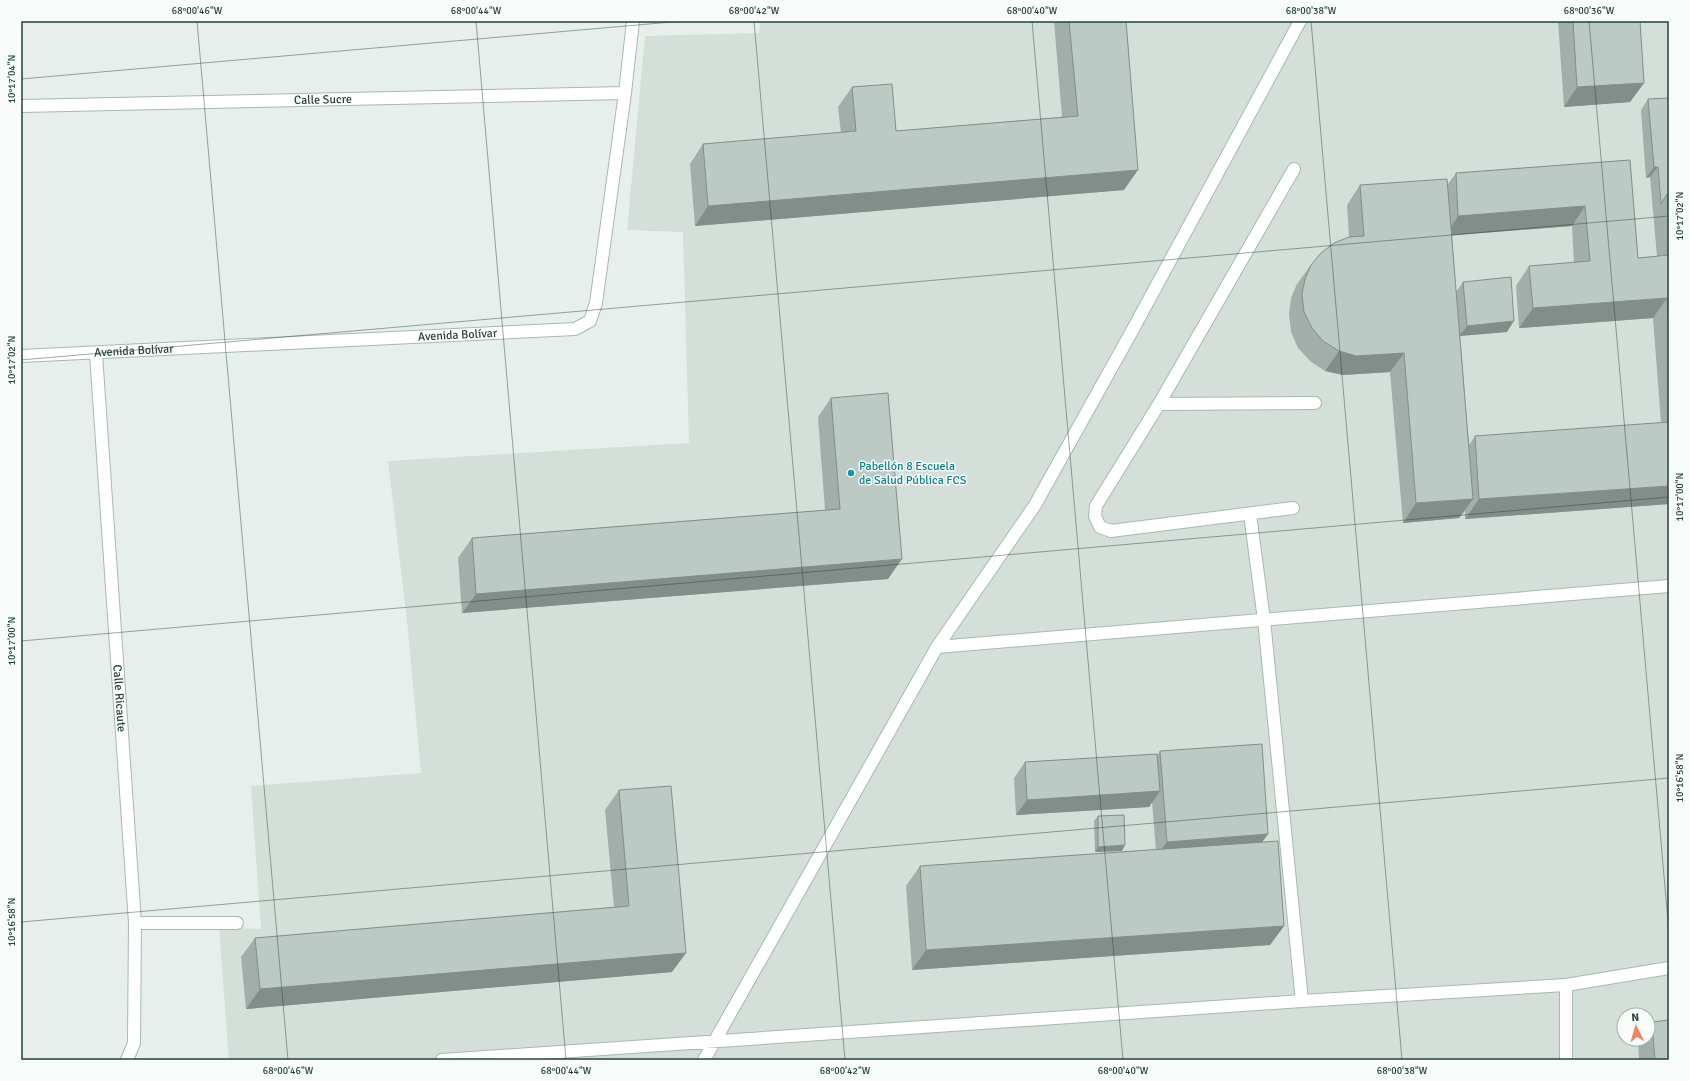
<svg xmlns="http://www.w3.org/2000/svg" width="1690" height="1081" font-family="Signika,sans-serif">
	<style>
		.built { fill: #d4dfda; fill-rule: evenodd }
		.lines { fill: none; stroke-linecap: round; stroke-linejoin: round }
		.lane-casing { stroke: #a8b8b2; stroke-width: 14 }
		.street-casing { stroke: #a8b8b2; stroke-width: 14 }
		.lane { stroke: #fff; stroke-width: 12 }
		.street { stroke: #fff; stroke-width: 12 }
		.wall { fill: #a1aea9; fill-rule: evenodd }
		.shaded-wall { fill: #838d89 }
		.building { fill: #bbcac4; stroke: #838d89 }
		.ticks { fill: none; stroke: #24423a; stroke-width: 1; stroke-opacity: 0.45 }
		.culture-dot { fill: #0f9aa8; stroke: #f7fbf9; stroke-width: 1.5 }
		.labels { text-anchor: middle; dominant-baseline: central; stroke-width: 3; stroke-linejoin: round; paint-order: stroke }
		.street-label { font-size: 12px; fill: #24423a; stroke: #f7fbf9 }
		.culture-label { font-size: 12px; fill: #0d838f; stroke: #f7fbf9; text-anchor: start }
		.neatline { fill: none; stroke: #24423a; stroke-width: 1.5 }
		.ticks-label { font-size: 10px; text-anchor: middle; fill: #24423a }
	</style>
	<rect width="100%" height="100%" fill="#e6efeb"/>
	<path class="built" d="M761,21H1669V1060H229L219,927L261,929L251,786L421,773L408,630L388,461L689,443L683,232L627,230L645,36L759,33ZM1624,1015H1648V1039H1624Z"/>
	<g class="lines">
		<g class="lane-casing">
			<path id="lane" d="M1159,404L1315,403
				M1293,508L1111,531L1100,527L1095,516L1096,506L1159,404L1294,169
				M1250,514L1264,620L1302,1001
				M937,647L1669,586
				M442,1060L1302,1001L1566,985L1669,968
				M704,1060L937,647L1035,505L1132,331L1300,21
				M1566,1060V985"/>
		</g>
		<g class="street-casing">
			<g id="street">
				<path id="s1" d="M21,106L625,93"/>
				<path id="s2" d="M96,354L135,923L134,1043L127,1060"/>
				<path id="s3" d="M21,356L575,329L590,321L596,303L625,93L633,21"/>
				<path d="M135,923H237"/>
			</g>
		</g>
		<use href="#lane" class="lane"/>
		<use href="#street" class="street"/>
	</g>
	<path class="wall" d="M1054,21H1126L1124,190L695,226L690,164L703,144L841,133L838,107L852,87L896,131L1062,117Z
		M1558,21H1640L1644,83L1630,102L1564,107Z
		M1669,98V504L1465,519V511L1459,518L1403,523L1390,372L1343,375L1325,371L1310,361L1298,348L1291,332L1289,314L1291,298L1297,284L1311,265L1349,237L1347,205L1360,185L1448,184L1456,173L1630,160L1638,258L1657,256L1650,177L1646,178L1641,110L1648,99ZM1572,226L1574,263L1529,266L1516,286L1519,328L1653,318L1661,423L1475,436L1469,445L1460,336L1507,332L1463,282L1456,292L1452,235Z
		M831,398L888,579L462,613L458,558L472,538L825,510L818,417Z
		M1160,751L1268,834L1262,842L1284,926L1270,945L912,970L906,886L920,866L1156,850L1152,802L1149,807L1016,815L1014,778L1025,762L1157,755Z
		M619,790L672,972L246,1009L241,957L255,938L614,907L605,810Z
		M1098,816L1122,851L1095,852L1094,821Z
		M1652,1022L1669,1060H1639L1638,1041L1639,1039H1648V1027Z"/>
	<path class="shaded-wall" d="M1644,83L1630,102L1564,107L1577,87Z
		M1654,167H1658L1650,177L1646,178Z
		M1138,170L1124,190L695,226L708,206Z
		M1585,206L1572,226L1445,236L1458,216Z
		M1667,298L1653,318L1519,328L1533,308Z
		M1514,321L1507,332L1459,336L1467,326Z
		M1339,351L1404,353L1390,372L1343,375L1325,371Z
		M1669,486V504L1465,519L1479,499Z
		M1473,499L1459,518L1403,523L1416,503Z
		M902,559L888,579L462,613L476,594Z
		M1160,791L1149,807L1016,815L1027,800Z
		M1268,834L1257,849L1156,857L1167,842Z
		M1125,845L1122,851L1095,852L1098,847Z
		M1284,926L1270,945L912,970L926,950Z
		M686,953L672,972L246,1009L260,989Z"/>
	<path class="building" d="M1069,21H1126L1138,170L708,206L703,144L856,131L852,87L892,84L896,131L1078,116Z
		M1573,21H1640L1644,83L1577,87Z
		M1669,98V194H1667L1661,204L1658,167H1654L1648,99Z
		M1630,160L1638,258L1669,255V326L1667,298L1533,308L1529,266L1590,261L1585,206L1458,216L1456,173Z
		M1447,179L1473,499L1416,503L1404,353L1356,356L1339,351L1323,341L1312,328L1304,312L1302,294L1305,279L1311,265L1321,253L1334,243L1349,237L1364,236L1360,185Z
		M1667,194H1669V221Z
		M1511,277L1514,321L1467,326L1463,282Z
		M888,393L902,559L476,594L472,538L840,509L831,398Z
		M1669,422V486L1479,499L1475,436Z
		M1262,744L1268,834L1167,842L1160,751Z
		M1157,754L1160,791L1027,800L1025,762Z
		M671,786L686,953L260,989L255,938L629,906L619,790Z
		M1124,815L1125,845L1098,847V816Z
		M1278,841L1284,926L926,950L920,866Z
		M1669,1020V1060H1655L1652,1022Z"/>
	<path class="ticks" d="M197,21L288,1060M476,21L566,1060M754,21L845,1060M1032,21L1123,1060M1311,21L1402,1060M1589,21L1669,933M21,79L683,21M21,360L1669,216M21,641L1669,497M21,922L1669,778M1660,1060L1669,1059"/>
	<circle class="culture-dot" cx="851" cy="473" r="4"/>
	<g class="labels">
		<g class="street-label">
			<text stroke="none"><textPath href="#s1" startOffset="302">Calle Sucre</textPath></text>
			<text stroke="none"><textPath href="#s3" startOffset="437">Avenida Bolívar</textPath></text>
			<text stroke="none"><textPath href="#s3" startOffset="113">Avenida Bolívar</textPath></text>
			<text stroke="none"><textPath href="#s2" startOffset="345">Calle Ricaute</textPath></text>
		</g>
		<g class="culture-label">
			<text x="859" y="466">Pabellón 8 Escuela<tspan x="859" dy="14">de Salud Pública FCS</tspan></text>
		</g>
	</g>
	<rect width="1690" height="1081" fill="none" stroke="#f7fbf9" stroke-width="44"/>
	<g transform="translate(1636 1027) rotate(355)"><circle r="19" fill="#f7fbf9" stroke="#a3b1ad"/>
	<path d="M0-3L7 15L0 10L-7 15Z" fill="#f4845f"/>
	<text y="-6" font-size="11" font-weight="bold" text-anchor="middle" fill="#24423a">N</text>
	</g>
	<rect x="22" y="22" width="1646" height="1037" class="neatline"/>
	<g class="ticks-label">
		<text x="197" y="14">68°00'46"W</text>
		<text x="476" y="14">68°00'44"W</text>
		<text x="754" y="14">68°00'42"W</text>
		<text x="1032" y="14">68°00'40"W</text>
		<text x="1311" y="14">68°00'38"W</text>
		<text x="1589" y="14">68°00'36"W</text>
		<text transform="translate(11 79) rotate(-90)" y="4">10°17'04"N</text>
		<text transform="translate(1679 216) rotate(-90)" y="4">10°17'02"N</text>
		<text transform="translate(11 360) rotate(-90)" y="4">10°17'02"N</text>
		<text transform="translate(1679 497) rotate(-90)" y="4">10°17'00"N</text>
		<text transform="translate(11 641) rotate(-90)" y="4">10°17'00"N</text>
		<text transform="translate(1679 778) rotate(-90)" y="4">10°16'58"N</text>
		<text transform="translate(11 922) rotate(-90)" y="4">10°16'58"N</text>
		<text x="288" y="1074">68°00'46"W</text>
		<text x="566" y="1074">68°00'44"W</text>
		<text x="845" y="1074">68°00'42"W</text>
		<text x="1123" y="1074">68°00'40"W</text>
		<text x="1402" y="1074">68°00'38"W</text>
	</g>
</svg>
